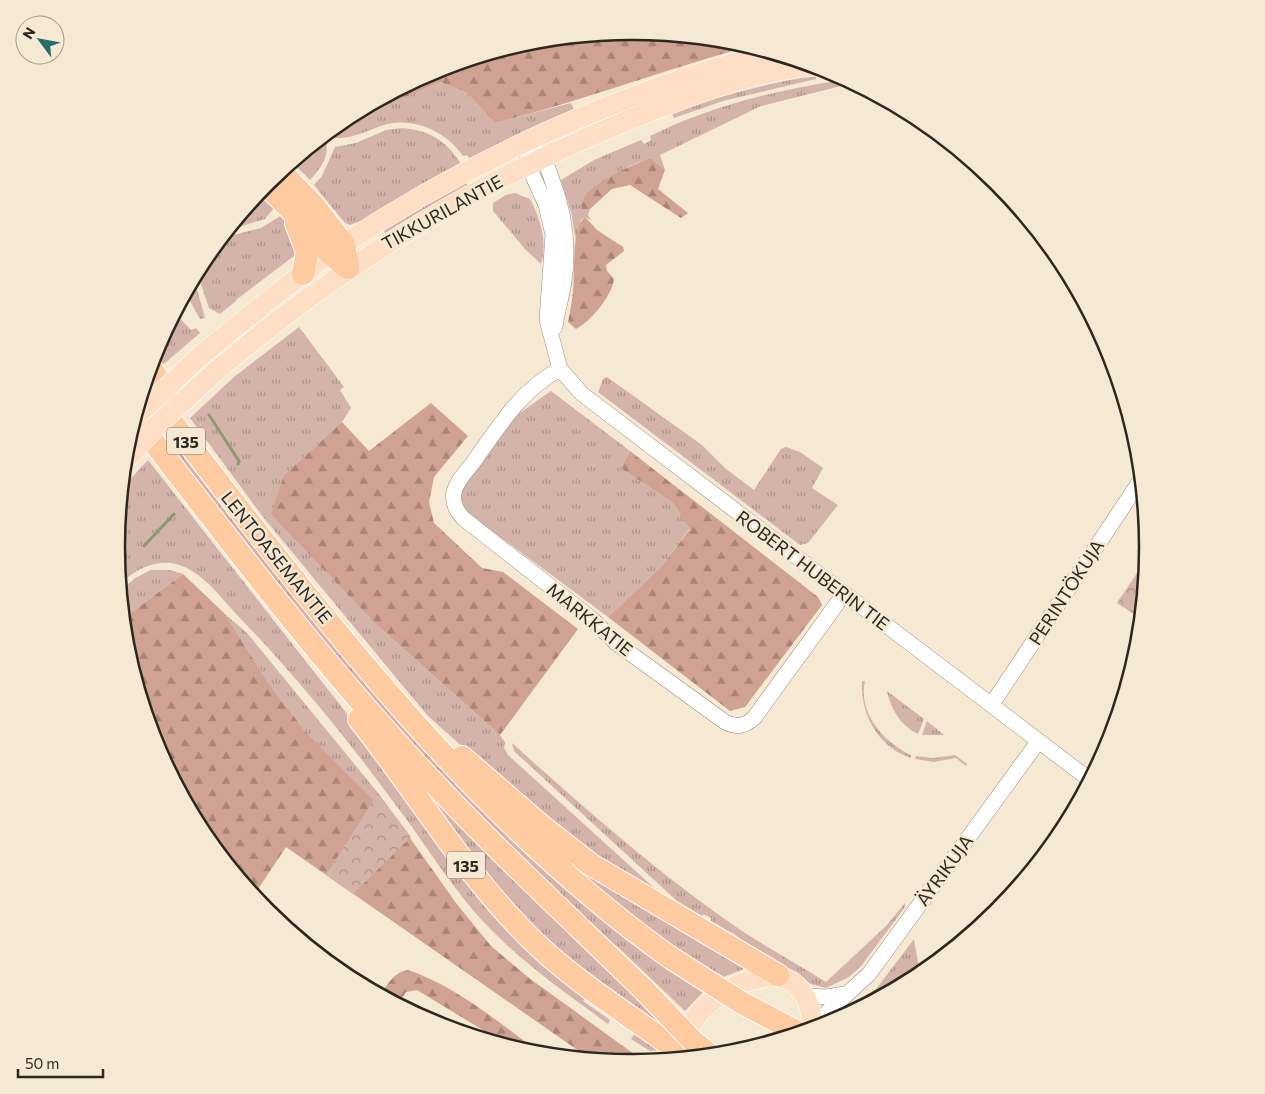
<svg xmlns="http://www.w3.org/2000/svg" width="1265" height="1094" font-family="Commissioner,sans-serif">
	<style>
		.grass { fill: url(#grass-tufts) }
		.forest { fill: url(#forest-firs) }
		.park { fill: url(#park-crowns) }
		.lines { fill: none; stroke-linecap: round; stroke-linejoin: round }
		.stream { stroke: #8b9a72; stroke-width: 3 }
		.minor-casing { stroke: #968b77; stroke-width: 16 }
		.major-casing { stroke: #fff; stroke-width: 21 }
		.highway-casing { stroke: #fff; stroke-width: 24 }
		.minor { stroke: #fff; stroke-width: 15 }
		.major { stroke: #fedfc6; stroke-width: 20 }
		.highway { stroke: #fecaa0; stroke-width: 22 }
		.major-bridge-casing { stroke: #fff; stroke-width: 21; stroke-linecap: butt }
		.highway-bridge-casing { stroke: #fff; stroke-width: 24; stroke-linecap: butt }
		.major-bridge { stroke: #fedfc6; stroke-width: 20 }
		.highway-bridge { stroke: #fecaa0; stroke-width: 22 }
		.labels { text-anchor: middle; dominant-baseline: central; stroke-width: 5; stroke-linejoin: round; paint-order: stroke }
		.shield { fill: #f5e9d3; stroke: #686155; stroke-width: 1 }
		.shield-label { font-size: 16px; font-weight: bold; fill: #2c271f }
		.street-label { font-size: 18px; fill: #2c271f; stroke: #f5e9d3 }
		.rim { fill: none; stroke: #2c271f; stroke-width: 2.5 }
	</style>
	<defs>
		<pattern id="grass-tufts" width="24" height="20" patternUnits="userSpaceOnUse" patternTransform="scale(1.25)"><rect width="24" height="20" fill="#d4b4aa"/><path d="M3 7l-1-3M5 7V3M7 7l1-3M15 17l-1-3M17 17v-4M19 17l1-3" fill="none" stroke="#ac928a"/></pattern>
		<pattern id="forest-firs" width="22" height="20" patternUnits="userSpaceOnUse" patternTransform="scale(1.25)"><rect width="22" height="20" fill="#d0a293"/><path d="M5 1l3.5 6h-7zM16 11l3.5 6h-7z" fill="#a98477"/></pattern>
		<pattern id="park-crowns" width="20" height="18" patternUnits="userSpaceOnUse" patternTransform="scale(1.25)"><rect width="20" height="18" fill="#d4b4aa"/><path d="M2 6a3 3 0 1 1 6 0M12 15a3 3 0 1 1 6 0" fill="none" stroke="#ac928a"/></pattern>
	</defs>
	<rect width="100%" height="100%" fill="#f5e9d3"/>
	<path class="grass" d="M816,75V79L723,101L674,118L672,114C719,95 767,84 816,75Z
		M837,81L841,86L761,106L660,155L665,170L651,158L630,166L604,181L582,209H590L588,215L591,220L585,217L581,220L576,241L571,212L561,180L594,160L641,140L644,144L651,140L650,136C709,107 772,91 837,81Z
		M440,82L467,93L495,123L571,103L574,111L470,159L467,155L463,156C446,131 411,115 381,126C360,133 347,142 325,136L346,118L359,111L367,114Z
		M402,128C429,130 447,141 461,164L366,219L350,225L345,223L314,185L322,176L335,147L356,143L386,130Z
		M320,139L326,143C330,157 319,170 310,180L297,167L295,160Z
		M464,179L468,186L386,234L381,228Z
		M260,192L274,208L265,219L229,230L246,209L250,208Z
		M515,193L530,199C540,218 548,242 541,264L525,249L493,211V203L506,195Z
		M282,215L293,229L298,253L236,300V301L220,314L209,308L199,278V269L204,260L222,238L261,228Z
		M194,279L205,318L200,319L186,294Z
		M175,313L191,330L196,328L200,333L158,369L153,360Z
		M299,327L344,387L340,390L351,408L342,422L284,475L378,626L500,735L505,742L504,748L508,755L673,905L619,875L517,796L427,715L263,517L190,418L234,377Z
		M607,377L702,445L726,469L754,490L781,449L786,447L800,452L823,468L812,488L838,505L808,543L800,545L598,392L603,379Z
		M551,391L630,451L621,468L673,503L690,528L661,567L608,617L472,516C462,507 459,501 462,488L514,417Z
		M171,436L552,874L602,919L704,991L685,1011L623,952L524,865L406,742L163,444Z
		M148,460L370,743L586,997L583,1001L610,1020L608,1024C560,989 510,954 472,909C445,877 423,841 398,808C349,741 296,676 238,616C222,599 205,575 182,566C159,557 137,568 120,584L117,547L123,487Z
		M151,570H170L183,574L124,618L121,591L135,578Z
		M225,614L247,633L378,793L373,801L305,731L267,681Z
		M862,681H865C858,714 884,742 911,755V758C878,747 860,714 862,681Z
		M887,691L924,719L918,734C901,726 891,710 887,691Z
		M927,721L944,735H922Z
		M512,743C582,806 652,868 729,922C760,944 794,962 826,982L886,926L905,903V907L861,966L849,977L826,988L811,984L760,955L734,934L711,921V918L703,914L702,916L677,901L514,751Z
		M392,752L672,1031L669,1037L541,943Z
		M955,755L967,764L966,766L956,758L934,762L915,759L916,756L933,758Z
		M562,850L746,968L721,978L682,953L579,875Z
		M914,939L920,975L846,1015L876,989Z
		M635,1033L660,1050L650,1051L631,1039Z"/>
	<path class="forest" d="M633,31L733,41L750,46C664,70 581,101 495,123L467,93L440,82L367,114L359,111L435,70L532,41Z
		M651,158L665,170L658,189L688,213L681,218L630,185L612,189L590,209H582C576,188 635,164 651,158Z
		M585,217L597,230L623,247L624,251L606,265L607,271L614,279C612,296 591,321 576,329L568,322C570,312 572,302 573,292C575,274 571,228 585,217Z
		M431,403L468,436L434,477L429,502L434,523L482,568L503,572L578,629L500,735L378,626L271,514L284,475L342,422L369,451Z
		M630,451L818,597L822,605L745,707L730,711L608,617L661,567L690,529L673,503L621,468Z
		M183,574L225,614L267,681L305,731L373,800L378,793L456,903L491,946L529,978L645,1062L632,1063L589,1058L286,847L254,895L204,833L156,744L127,647L124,618Z
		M408,970C456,986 502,1025 542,1054L509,1046L417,990L406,992L398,1004L381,994C388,984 394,972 408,970Z"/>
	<path class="park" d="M1139,570L1146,574L1140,618L1117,603Z
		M378,793L411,837L353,894L326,875Z"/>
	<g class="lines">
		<path class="stream" d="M209,415L239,461L238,464
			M144,546L174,514"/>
		<g class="minor-casing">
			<path id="minor" d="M527,143L528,165L546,205L553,235L547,320L560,369L582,394L1090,780
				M536,150C545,158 548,168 552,180C565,213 569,246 564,281C562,297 557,311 555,327
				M560,369C522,389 499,426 475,460C468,470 457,480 454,492C452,503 457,512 464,519L592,619L616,643L725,722C737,728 745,726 754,718L844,594
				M992,704L1138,484L1142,487
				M804,996L827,997L845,994
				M810,1028L869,974L1038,742"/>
		</g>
		<g class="major-casing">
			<path id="major" d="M200,356C247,318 294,278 344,244C474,158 620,92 771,53
				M214,373C347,259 486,176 649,112C702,92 758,69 816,66
				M682,1049C689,1013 721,987 756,979C762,978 772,974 779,976C802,982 816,1008 809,1030"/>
		</g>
		<g class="highway-casing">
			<path id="highway" d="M281,172L314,206L344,245L348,268
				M265,185C296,210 316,245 348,268
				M296,223L307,252L303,274
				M151,368L174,404
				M145,387C303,591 459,807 671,958
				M135,418C223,532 310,648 407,754C482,837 565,913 645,991
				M359,719C416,791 463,871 528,936C574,982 630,1015 681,1053
				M462,757L544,828L590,864L778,975
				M693,1041L710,1055"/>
		</g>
		<use href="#minor" class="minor"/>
		<use href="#major" class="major"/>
		<use href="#highway" class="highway"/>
		<g class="major-bridge-casing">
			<path id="major-bridge" d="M135,417L200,356
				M125,460L161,422L214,373"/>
		</g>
		<g class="highway-bridge-casing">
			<path id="highway-bridge" d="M671,958L742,1003L799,1033
				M645,991L693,1041"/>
		</g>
		<use href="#major-bridge" class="major-bridge"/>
		<use href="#highway-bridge" class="highway-bridge"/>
	</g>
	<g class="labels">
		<g class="shield">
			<rect x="167" y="427.5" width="38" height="27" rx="4"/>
			<rect x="447" y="851.5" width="38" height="27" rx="4"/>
		</g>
		<g class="shield-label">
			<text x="186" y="441">135</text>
			<text x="466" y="865">135</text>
		</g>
		<g class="street-label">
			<text transform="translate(442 212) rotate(-29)">TIKKURILANTIE</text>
			<text transform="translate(277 557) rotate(51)">LENTOASEMANTIE</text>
			<text transform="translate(813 570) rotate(37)">ROBERT HUBERIN TIE</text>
			<text transform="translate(1066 592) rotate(-57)">PERINTÖKUJA</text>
			<text transform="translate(590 619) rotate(39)">MARKKATIE</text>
			<text transform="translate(944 870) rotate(-54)">ÄYRIKUJA</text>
		</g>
	</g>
	<path d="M0 0H1265V1094H0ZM125 547a507 507 0 1 1 1014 0a507 507 0 1 1-1014 0Z" fill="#f5e9d3" fill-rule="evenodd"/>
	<path class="rim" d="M125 547a507 507 0 1 1 1014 0a507 507 0 1 1-1014 0Z"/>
	<g transform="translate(40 40) rotate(302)"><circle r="24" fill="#f5e9d3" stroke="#a59b8b"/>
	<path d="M0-4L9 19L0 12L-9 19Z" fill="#256f6b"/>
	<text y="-8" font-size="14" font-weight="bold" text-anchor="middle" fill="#2c271f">N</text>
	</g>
	<path d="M18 1069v8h85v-8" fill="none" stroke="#2c271f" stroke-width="2.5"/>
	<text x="25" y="1069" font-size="15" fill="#2c271f" stroke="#f5e9d3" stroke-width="4" paint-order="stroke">50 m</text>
</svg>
